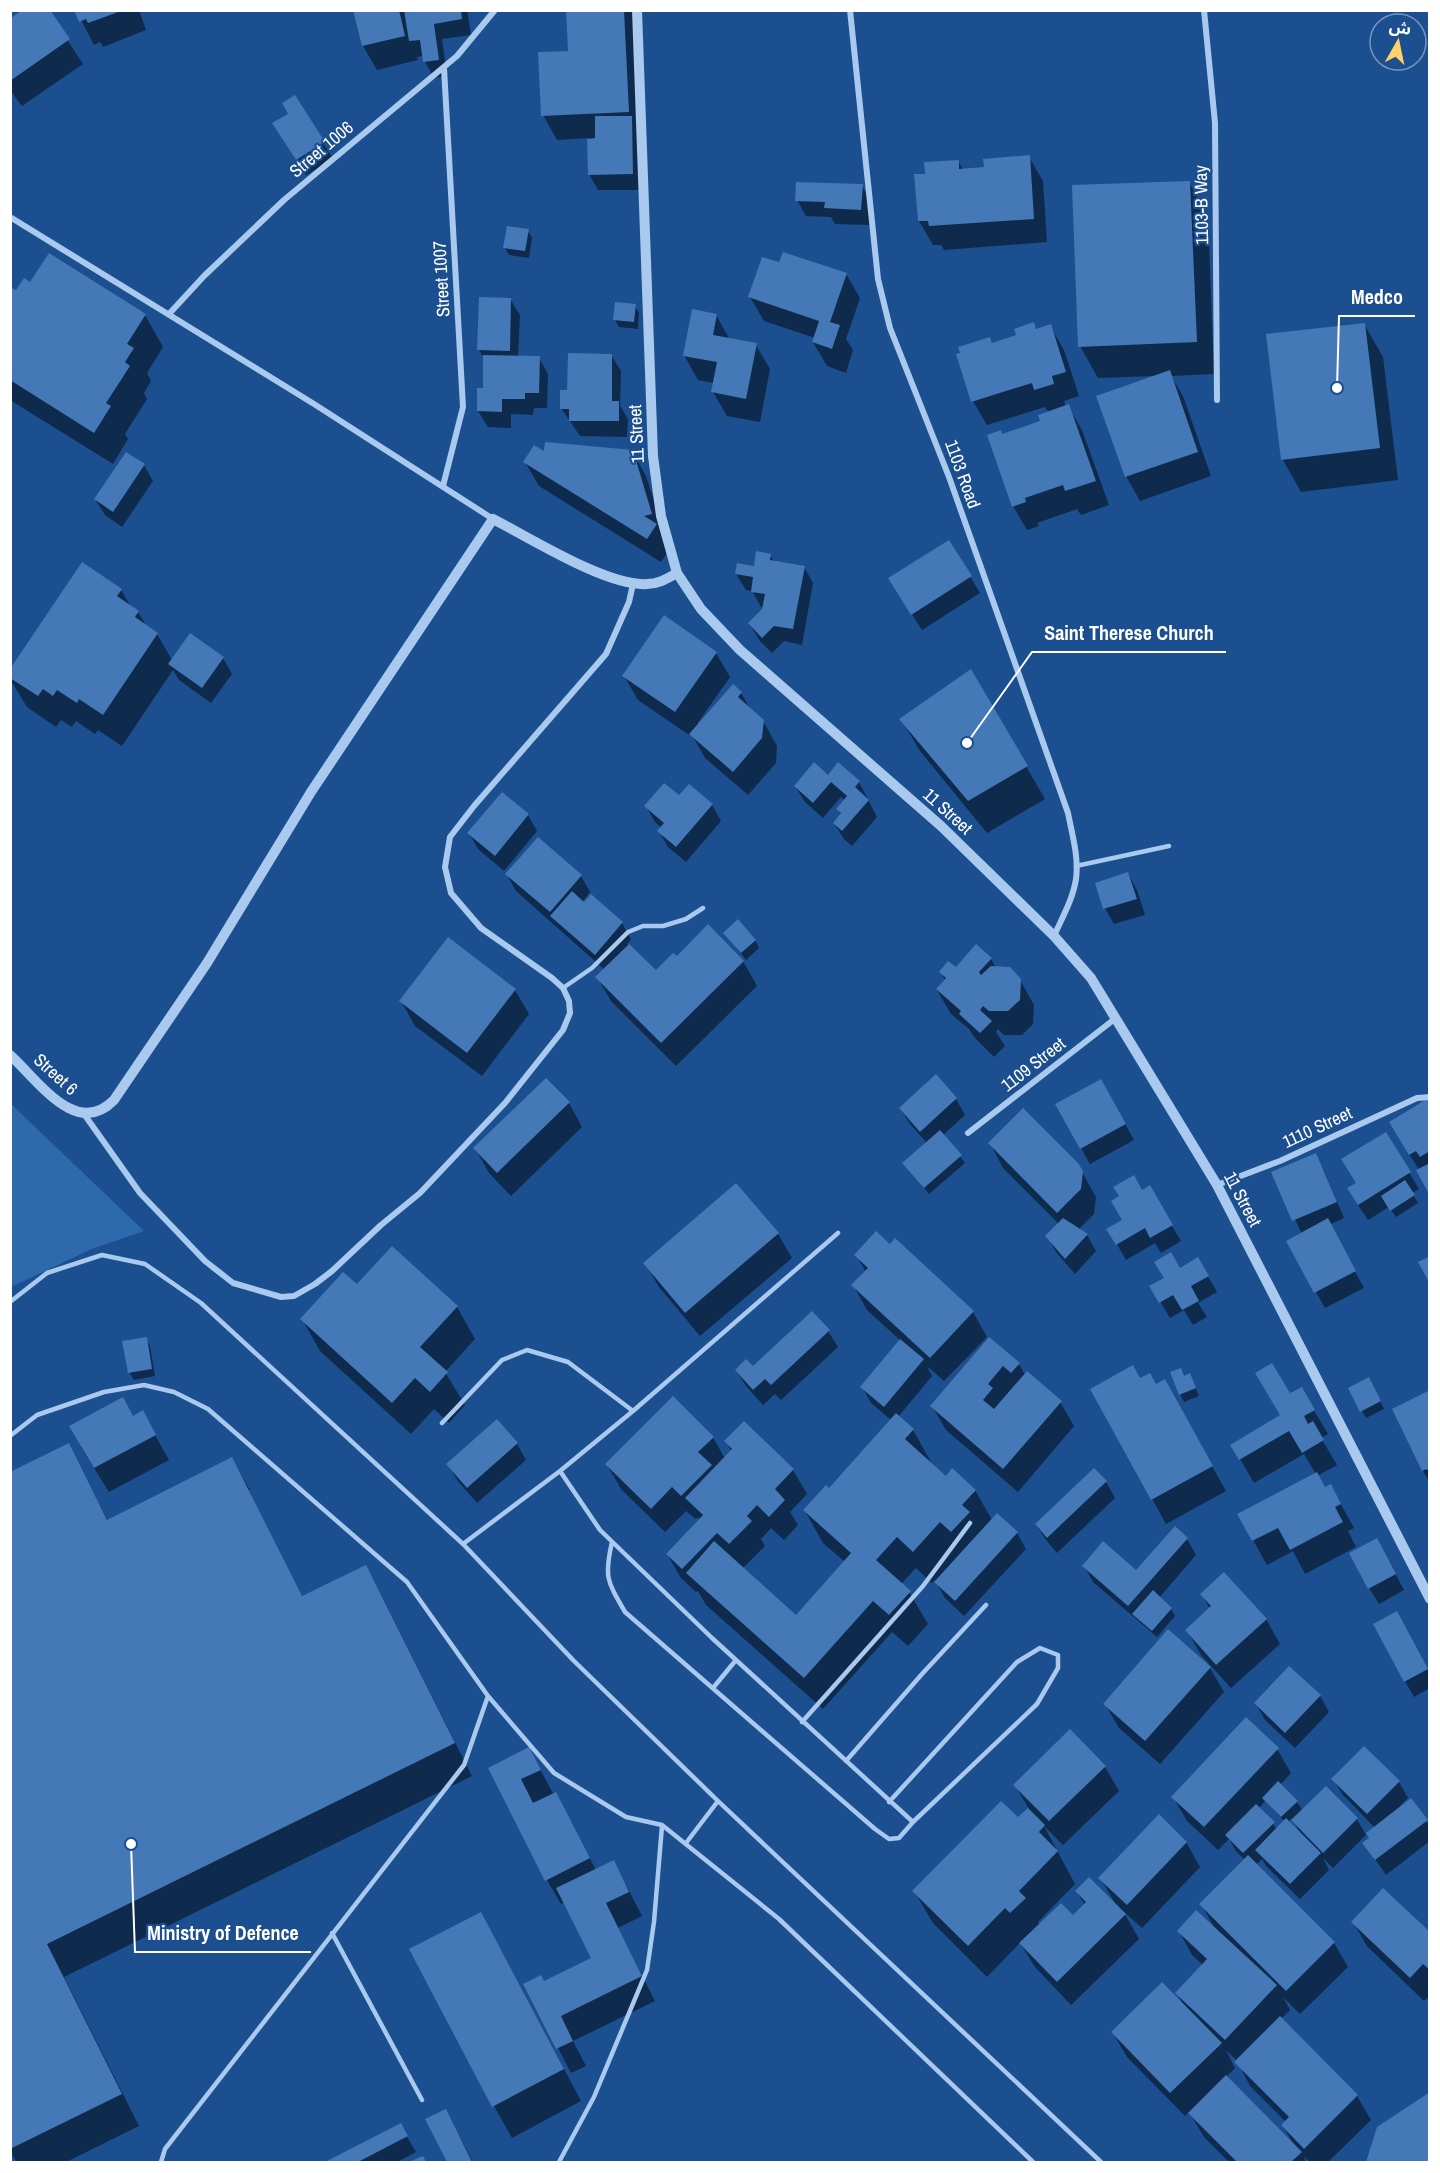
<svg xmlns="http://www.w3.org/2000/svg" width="1440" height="2173" font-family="'Archivo Narrow','Noto Sans Arabic',sans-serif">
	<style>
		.green { fill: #2e69ad }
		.shadow { fill: #0007; fill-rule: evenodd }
		.building { fill: #4478b7 }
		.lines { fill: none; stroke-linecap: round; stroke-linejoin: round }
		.service { stroke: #a9c9ee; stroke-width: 4.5 }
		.minor { stroke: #a9c9ee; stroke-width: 6 }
		.tertiary { stroke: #a9c9ee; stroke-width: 10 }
		.labels { text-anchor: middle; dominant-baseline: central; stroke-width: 4.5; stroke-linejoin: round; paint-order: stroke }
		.street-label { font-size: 18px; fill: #fff; stroke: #1b4f8f }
		.leader { fill: none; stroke: #fff; stroke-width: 2 }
		.callout-dot { fill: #fff; stroke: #1b4f8f; stroke-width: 2 }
		.callout-label { font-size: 20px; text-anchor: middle; font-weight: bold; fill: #fff; stroke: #1b4f8f; stroke-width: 4.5; stroke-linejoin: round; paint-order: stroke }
	</style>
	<rect width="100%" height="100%" fill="#1b4f8f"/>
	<path class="green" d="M10,1104H11L144,1231L92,1249L11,1287Z"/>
	<path class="shadow" d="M48,10L83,64L22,106L10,90V21Z
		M76,10H139L146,30L103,47L100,42L94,45Z
		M354,10H467L471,35L442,39L447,76L434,78L425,62L424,56L417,57L418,60L377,70L363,46Z
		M568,10H636L641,190H598L589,174V138L557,140L543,115L570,53Z
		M283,140L323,143L333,159L306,175Z
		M1029,157L1043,181L1047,242L944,250L941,245H933L919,221L916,176L926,175L958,161L963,170L985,169Z
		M1189,182L1208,214L1214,374L1171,376L1183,396L1211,476L1140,501L1126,476L1155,376L1098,378L1080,346Z
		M862,186L871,202L870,225L835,224L831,217L806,216L797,200Z
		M528,231L532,238L529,258L509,255L505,248Z
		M780,264L846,274L860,298L846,339L853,350L846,373L827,366L813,342L815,338L764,321L750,297Z
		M10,289L17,292L145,315L163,347L147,373L151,381L144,393L147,399L125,434L128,439L113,464L10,400Z
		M510,299L520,315L518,357L539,358L548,374L547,408H534L533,415L511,414V428L488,427L478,411L484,389L485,360L479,350Z
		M635,306L639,313L638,329L619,327L615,320Z
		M716,315L730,340L756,345L770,369L760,422L727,416L713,392L714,383L698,380L684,355Z
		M1034,324L1037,330L1050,326L1064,350L1079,396L1064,401L1066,407L1068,406L1082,430L1109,505L1081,515L1077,509L1037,523L1039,526L1027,530L1013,506L1003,436L1042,422L1049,413L1045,407L987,425L973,401L990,339L993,344L1018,336Z
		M1364,324L1383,357L1398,480L1301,492L1283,460Z
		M611,355L621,371L620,406L628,419L627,437L580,436L561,408L569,392Z
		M632,451L646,476L670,549L661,562L539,486L525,462L546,454Z
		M144,465L153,481L122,527L105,515L95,499Z
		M949,542L980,593L922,630L899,594Z
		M770,555L774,562L804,567L813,583L802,645L784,641L772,653L759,640L750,624L764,608L761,607L752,591L746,590L736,574L755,568Z
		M121,590L131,607L138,612L147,627L157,634L172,660L223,658L232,674L211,703L179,680L173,670L122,746L98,730L95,734L76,721L72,727L61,720L56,727L27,707L10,679V672Z
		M716,653L730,677L697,724L699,725L733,686L741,693L752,712L763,721L777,746L776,763L748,795L705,758L691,733L689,735L638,700L624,676Z
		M971,671L1045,799L987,833L920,751L901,719Z
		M828,777L859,782L877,817L852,846L844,839L834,823L841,815L838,809L845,801L841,797L823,818L805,802L795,786Z
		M502,794L528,815L537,831L504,871L478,849L469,833Z
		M679,797L712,805L721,821L686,862L668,847L659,831L662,828L655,822L646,806Z
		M1128,874L1137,890L1145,915L1114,924L1105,908Z
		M507,875L581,876L590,892L582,902L584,904L591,896L622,923L631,939L627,944L656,972L677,958L743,961L757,986L676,1066L611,1001L597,977L605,970L516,891Z
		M725,933L755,940L759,948L746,960Z
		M991,959L996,968L1020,980L1034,1005L1033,1024L1022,1035H1004L998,1029L996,1032L1005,1046L994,1057L975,1038L969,1029L951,1014L937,990L945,980L941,972Z
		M515,990L529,1014L482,1076L415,1026L401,1001Z
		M936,1076L956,1099L965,1115L943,1135L965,1163L929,1194L904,1163L927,1143L910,1124L900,1108Z
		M1101,1081L1134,1140L1090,1164L1057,1105Z
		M569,1103L582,1127L511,1196L489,1173L475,1148Z
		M1430,1106V1192L1419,1170L1400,1139Z
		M1386,1134L1419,1189L1412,1193L1418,1203L1396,1217L1389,1207L1368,1220L1358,1205V1184Z
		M990,1143L1082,1172L1096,1197L1094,1214L1078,1230L1087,1235L1096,1251L1075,1274L1056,1252L1047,1236L1059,1224L1003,1168Z
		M1315,1155L1324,1171L1344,1218L1329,1225L1364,1288L1325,1308L1288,1242L1302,1234L1273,1173Z
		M1149,1187L1181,1241L1161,1253L1155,1243L1126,1260L1108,1229L1124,1220L1142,1192Z
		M778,1234L792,1258L700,1336L659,1287L645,1263Z
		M896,1240L973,1312L987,1337L944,1381L927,1366L932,1376L898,1417L913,1430L931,1462L930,1463L946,1478L975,1490L992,1520L1017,1533L1026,1549L964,1616L945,1598L935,1580L932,1583L916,1568L901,1584L909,1592L928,1624L908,1646L892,1632L823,1709L706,1605L698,1591L696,1592L681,1578L667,1554L700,1521L698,1517L696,1519L686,1511L665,1532L621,1489L607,1465L713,1437L725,1459L732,1452L726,1442L793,1470L807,1494L790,1512L798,1525L784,1540L771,1528L761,1539L765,1546L742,1569L796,1617L845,1562L823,1543L805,1511L829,1490L891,1420L871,1403L862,1387L901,1341L867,1310L853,1285L866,1272L856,1255L890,1246Z
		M1198,1259L1217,1292L1198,1303L1207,1317L1193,1325L1184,1310L1170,1318L1151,1286Z
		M357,1286L457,1307L475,1339L445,1372L465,1405L449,1423L434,1409L411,1434L320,1351L302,1319Z
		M828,1331L838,1347L781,1400L775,1394L763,1405L746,1386L736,1370L753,1368Z
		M146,1339L150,1346L155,1376L134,1380L129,1372Z
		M989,1339L1019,1364L1025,1375L1060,1402L1074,1426L1018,1492L946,1430L932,1406Z
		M1190,1375L1199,1396L1184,1402L1180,1394L1185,1377Z
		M1140,1380L1178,1406L1226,1491L1166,1524L1092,1390Z
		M1373,1387L1384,1409L1366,1418L1350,1388Z
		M1301,1389L1328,1434L1321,1438L1337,1465L1317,1476L1325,1489L1330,1486L1344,1510L1354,1528L1348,1531L1356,1547L1305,1574L1293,1551L1267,1565L1239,1515L1316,1474L1304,1454L1254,1483L1232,1445L1282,1416L1290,1395Z
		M1430,1392V1482L1423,1471Z
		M142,1412L169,1460L109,1492L81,1447Z
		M497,1421L517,1444L526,1460L477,1503L457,1480L448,1464Z
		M68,1445L108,1521L232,1459L250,1490H247L304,1604L365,1567L383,1599L472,1776L64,1977L139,2126L66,2162H17L10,2152V1474Z
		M1106,1482L1115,1498L1057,1553L1046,1540L1036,1525Z
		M1187,1539L1196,1555L1159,1598L1171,1609L1175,1616L1157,1637L1093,1582L1084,1566L1137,1572Z
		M1386,1556L1404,1590L1379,1604L1369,1588Z
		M1202,1594L1266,1619L1280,1644L1231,1688L1201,1655L1187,1630L1210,1609Z
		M1406,1629L1430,1674V1688L1414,1697L1405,1681Z
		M1210,1668L1224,1692L1160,1764L1119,1728L1105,1704Z
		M1289,1668L1320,1696L1329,1712L1295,1748L1265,1720L1256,1704Z
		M1364,1748L1399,1782L1408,1798L1400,1806L1426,1821L1430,1826V1841L1386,1875L1364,1843L1371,1839L1368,1833L1333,1868L1323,1858L1329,1870L1300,1899L1266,1866L1262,1859L1256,1865L1334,1943L1348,1967L1300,2014L1283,1997L1290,2010L1281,2019L1357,2096L1371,2120L1328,2162H1310L1304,2157L1306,2162H1229L1204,2137L1189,2112L1185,2116L1127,2057L1113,2033L1182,2002L1177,1993L1203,1965L1192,1955L1179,1931L1214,1927L1201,1904L1245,1860L1236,1851L1229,1839L1218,1850L1187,1821L1173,1797L1277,1749L1291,1773L1280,1785L1297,1802L1303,1811L1357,1819L1366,1835L1375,1828L1343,1795L1333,1779ZM1265,1801L1285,1822L1277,1829L1259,1808ZM1292,1818L1300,1833L1288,1822ZM1226,2050L1237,2061L1250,2086L1286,2122L1283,2126L1294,2145L1226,2077L1235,2068Z
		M529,1749L554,1795L555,1794L569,1818L596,1870L613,1862L627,1887L642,1916L618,1928L655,2001L573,2041L586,2066L571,2073L525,1984L544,1983L593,1959L565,1902L561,1904L547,1880L490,1768Z
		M1105,1767L1119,1791L1063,1845L1044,1826L1075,1884L1038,1922L1039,1925L1073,1917L1085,1905L1076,1891L1115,1903L1100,1878L1186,1842L1200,1867L1142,1928L1123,1911L1139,1939L1071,2005L1035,1967L1020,1943L987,1977L933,1923L914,1891L1018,1820L1029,1809L1015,1785Z
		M1353,1922L1430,1934V1996L1424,2001L1367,1946Z
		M499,1946L581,2101L512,2138L494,2106Z
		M1430,2093V2162H1367L1378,2128Z
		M445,2111L463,2143L473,2162H449L427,2120Z
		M400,2125L416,2152L397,2162H328Z"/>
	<path class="building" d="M22,10H50L70,39L10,81V19Z
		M74,10H121V11L88,23L86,19L79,22Z
		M353,10H399L405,36L362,46Z
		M404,10H461L462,19L434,24L439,60L423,62L420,40L409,41Z
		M566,10H624L629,112L541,116L538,52L568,51Z
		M295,95L325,142L296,160L272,123L288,114L282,103Z
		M595,116H632L633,174L588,175L587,139L595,138Z
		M1030,155L1034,219L929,226L928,221H918L914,174H925L924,162L959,160V169L984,167L983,159Z
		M1190,181L1197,342L1078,347L1072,185Z
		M796,182L863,184L861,210L824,208L825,202L795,201Z
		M507,226L529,229L525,251L503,248Z
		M783,252L847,273L830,322L840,325L832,349L812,342L819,321L748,297L762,257L779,262Z
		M49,253L146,314L127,344L134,348L125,362L130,366L106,403L111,406L94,433L10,380V287L16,290L24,278L30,282Z
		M479,297L511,298L510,351L477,350Z
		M615,302L636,304L634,322L613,320Z
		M692,309L717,314L713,335L757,343L746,399L711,392L717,362L683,356Z
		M1034,322L1036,329L1051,324L1066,372L1052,376L1054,384L1034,390L1032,383L971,402L956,354L960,353L958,347L990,337L992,343L1016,335L1014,329Z
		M1365,323L1380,448L1281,460L1266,334Z
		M568,353L612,354V401H619V421H569V409H560V390H567Z
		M483,355L540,356L539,393H525V399H502V412L477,411V388H483Z
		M1170,370L1198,452L1125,477L1096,396Z
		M1069,404L1096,481L1065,491L1063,485L1025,498L1026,502L1012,507L987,435L1001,430L1002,434L1040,421L1038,415Z
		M545,442L633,450L652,514L644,516L657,524L647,539L523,462L534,445L544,451Z
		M126,452L145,464L113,512L94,499Z
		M949,540L972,576L911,615L888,578Z
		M756,551L771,554L770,560L805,566L793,629L774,626L762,638L748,623L762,609L765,594L751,592L753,577L735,574L737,563L754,566Z
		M82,562L122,589L117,596L139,611L135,617L158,633L103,715L79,699L77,703L57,690L53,696L43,689L38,696L10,678V669Z
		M664,615L717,652L675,712L622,676Z
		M190,633L224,657L202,688L168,664Z
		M971,669L1028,766L968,801L899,719Z
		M733,684L742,692L738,697L764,720L762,738L733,772L689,734Z
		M814,762L828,775L838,762L860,781L855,787L869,800L842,831L833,823L841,813L836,809L847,796L831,782L813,803L794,786Z
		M664,783L679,795L689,784L713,804L676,847L657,831L664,823L644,806Z
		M502,792L529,814L495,856L467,833Z
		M538,837L582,875L550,912L505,874Z
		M1128,872L1137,899L1103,909L1095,883Z
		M572,891L584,902L591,894L623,922L595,955L550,916Z
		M738,919L756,940L741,953L723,933Z
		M708,924L744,961L661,1043L595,977L629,944L656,970L673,953L677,956Z
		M448,937L516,989L467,1053L399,1001Z
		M976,944L992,958L979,972L981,975L991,966L1010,967L1021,979L1020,1000L1008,1011H989L983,1006L980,1010L992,1021L980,1033L959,1014L961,1011L936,989L946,978L939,972L948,961L956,967Z
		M936,1074L957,1098L920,1132L899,1108Z
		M546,1078L570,1102L497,1173L473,1148Z
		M1101,1079L1126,1124L1080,1149L1055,1104Z
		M1427,1099L1430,1103V1151L1420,1157L1416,1151L1409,1155L1389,1122Z
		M1023,1108L1078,1163L1083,1171L1081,1189L1057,1213L988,1143Z
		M940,1130L962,1155L924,1188L902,1163Z
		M1386,1132L1411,1172L1358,1205L1347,1188L1356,1183L1341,1159Z
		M1316,1153L1337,1202L1292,1221L1271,1172Z
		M1428,1164L1430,1167V1196L1416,1170Z
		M1134,1175L1142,1190L1150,1185L1173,1225L1150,1238L1145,1228L1116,1245L1106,1229L1122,1220L1111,1201L1119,1196L1113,1187Z
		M1405,1180L1415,1195L1390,1211L1381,1196Z
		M736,1183L779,1233L685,1313L643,1263Z
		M1063,1218L1088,1234L1065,1259L1045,1236Z
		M1328,1218L1356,1271L1314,1293L1286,1241Z
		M876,1231L890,1244L895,1238L974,1311L930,1358L851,1285L868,1268L854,1255Z
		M392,1246L458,1306L420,1347L448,1372L430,1392L415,1378L392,1403L300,1319L343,1272L357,1284Z
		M1171,1252L1180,1268L1198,1257L1209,1276L1191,1286L1199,1301L1182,1310L1173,1295L1159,1303L1149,1286L1164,1278L1154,1262Z
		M1430,1256V1284L1418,1262Z
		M812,1311L830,1330L771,1385L765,1379L753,1390L735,1370L746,1359L753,1366Z
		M147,1337L152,1369L128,1373L122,1341Z
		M989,1337L1020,1363L1011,1373L1003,1366L988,1384L993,1388L983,1400L994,1409L1027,1371L1062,1401L1003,1469L930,1406Z
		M900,1339L924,1359L884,1407L860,1387Z
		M1272,1363L1290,1393L1302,1387L1315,1410L1304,1416L1308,1424L1313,1421L1324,1440L1302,1453L1289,1431L1239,1460L1230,1445L1280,1415L1255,1373Z
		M1133,1365L1140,1378L1150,1373L1156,1384L1165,1379L1213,1466L1151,1500L1090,1389Z
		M1181,1368L1184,1376L1190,1373L1196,1388L1179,1395L1170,1372Z
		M1369,1377L1381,1401L1360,1412L1348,1388Z
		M1430,1390V1474L1427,1469L1422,1471L1392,1409Z
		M673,1396L714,1437L698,1452L712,1465L681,1496L672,1487L651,1509L605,1464Z
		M123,1397L133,1416L143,1410L156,1435L94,1468L69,1426Z
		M896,1413L914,1429L905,1439L946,1476L952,1468L976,1490L962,1505L970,1512L951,1532L940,1522L913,1552L897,1537L876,1560L911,1591L889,1615L873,1601L804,1678L686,1573L714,1541L796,1615L851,1553L803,1510L826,1485L829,1488Z
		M497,1419L518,1443L467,1488L446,1464Z
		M744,1421L794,1469L775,1489L785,1500L769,1517L757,1505L747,1516L752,1521L729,1544L717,1533L682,1569L666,1554L703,1515L685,1498L732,1449L724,1441Z
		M69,1443L107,1520L232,1457L302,1596L366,1565L455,1743L47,1944L122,2094L10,2149V1472Z
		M1094,1468L1107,1481L1047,1538L1035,1524Z
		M1317,1472L1325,1487L1331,1484L1341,1504L1335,1507L1343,1522L1290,1550L1278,1528L1252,1541L1237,1514Z
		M997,1513L1018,1532L955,1601L934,1582Z
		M1175,1526L1188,1538L1128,1606L1082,1566L1103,1541L1136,1570Z
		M1377,1538L1396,1574L1368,1589L1349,1553Z
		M1224,1572L1267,1619L1216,1665L1185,1630L1211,1606L1200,1594Z
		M1153,1590L1172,1608L1152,1631L1132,1614Z
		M1397,1611L1428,1669L1404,1682L1373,1624Z
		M1168,1629L1211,1667L1145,1741L1103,1704Z
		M1289,1666L1321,1695L1285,1733L1254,1703Z
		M1246,1717L1279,1748L1204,1827L1171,1797Z
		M1070,1729L1106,1766L1049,1821L1013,1785Z
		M1364,1746L1400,1781L1367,1814L1331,1779Z
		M529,1747L541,1770L521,1779L533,1803L556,1792L590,1858L545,1881L488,1768Z
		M1278,1781L1298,1801L1281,1817L1262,1798Z
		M1326,1786L1358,1818L1323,1853L1291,1820Z
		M1411,1798L1428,1820L1375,1860L1362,1843L1369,1838L1366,1833Z
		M1001,1801L1018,1817L1028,1808L1045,1825L1039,1832L1058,1851L1019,1891L1026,1898L1010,1913L1005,1908L968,1946L912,1891Z
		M1256,1804L1275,1822L1243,1853L1225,1835Z
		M1159,1814L1187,1842L1127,1905L1098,1878Z
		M1286,1818L1321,1853L1290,1884L1255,1850Z
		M1248,1855L1335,1942L1286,1991L1199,1904Z
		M614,1860L629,1892L606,1903L642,1976L561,2016L573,2041L556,2049L523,1984L541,1975L544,1981L591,1958L556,1888Z
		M1089,1877L1126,1914L1057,1982L1019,1943L1061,1903L1073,1915L1086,1902L1075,1891Z
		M1383,1888L1430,1932V1970L1423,1964L1410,1978L1351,1922Z
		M1196,1910L1277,1985L1225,2040L1175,1993L1207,1959L1177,1931Z
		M481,1912L564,2069L492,2107L409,1949Z
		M1162,1982L1222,2043L1170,2093L1111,2032Z
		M1280,2016L1358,2095L1304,2149L1281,2125L1289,2117L1234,2062Z
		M1226,2075L1302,2152L1291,2162H1237L1188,2113Z
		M1430,2092V2162H1366L1377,2127Z
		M446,2109L472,2162H447L425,2119Z
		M401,2123L408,2136L358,2162H325Z
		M423,2156L426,2162H409Z"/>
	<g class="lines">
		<path class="service" d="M1076,866L1169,846
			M563,988L592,968L628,932L643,926H663L686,919L703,908
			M10,1302L47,1273L102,1255L145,1264L201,1303L463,1544L574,1661L718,1801L1101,2162
			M442,1423L502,1360L527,1350L568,1362L633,1411
			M10,1436L37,1415L104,1392L144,1385L174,1392L208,1409L407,1582L488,1696L464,1765L165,2149L161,2162
			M560,1471L600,1530L712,1638L913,1822
			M612,1542C604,1577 607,1581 625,1612L875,1829L889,1839L899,1838L913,1822L1037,1704L1058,1668V1655L1040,1648L1017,1662L889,1802
			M463,1544L560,1471L633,1411L838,1233
			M713,1688L736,1660
			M488,1696L554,1773L626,1817L662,1825L779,1919L1033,2162
			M802,1722L923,1586L970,1523
			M846,1761L922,1674L986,1605
			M686,1843L718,1801
			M332,1933L422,2100
			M559,2162L594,2097L647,1970L654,1922L662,1826"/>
		<path class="minor" d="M850,10L878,279L890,328L949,477L1068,813C1072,834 1079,857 1076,879C1073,899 1062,918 1054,936
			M1204,10L1215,123L1217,400
			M10,217L314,404L493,519
			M169,314L204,276L284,200L457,56L495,10
			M443,486L463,407L444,68
			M84,1114L140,1193L205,1261L233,1283L281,1297L294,1296L315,1284L332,1271L381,1225L420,1193L505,1103L563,1030L570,1013L569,1001L563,988L552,978L481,928L451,893L445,867L450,837L474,806L606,654L629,602L633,584
			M968,1133L1116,1018
			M1217,1185L1280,1161L1417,1098L1430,1097"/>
		<path class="tertiary" d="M637,10L653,456L661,516L677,573L701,609L740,650L941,826L1054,936L1091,978L1217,1185L1430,1599
			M10,1055C38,1080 76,1139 114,1100L207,963L311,792L493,519C530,538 608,587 647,584C659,584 668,578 677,573"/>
	</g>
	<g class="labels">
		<g class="street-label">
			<text transform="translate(321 149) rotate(-40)">Street 1006</text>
			<text transform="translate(1201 205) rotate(-91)">1103-B Way</text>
			<text transform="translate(441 279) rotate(-93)">Street 1007</text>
			<text transform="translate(636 434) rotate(-93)">11 Street</text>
			<text transform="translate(963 474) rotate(70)">1103 Road</text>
			<text transform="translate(948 811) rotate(42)">11 Street</text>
			<text transform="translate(1033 1064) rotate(-38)">1109 Street</text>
			<text transform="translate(56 1074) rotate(42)">Street 6</text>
			<text transform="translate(1317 1127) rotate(-25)">1110 Street</text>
			<text transform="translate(1243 1199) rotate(62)">11 Street</text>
		</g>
	</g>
	<path class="leader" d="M1337 388L1339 316H1415M967 743L1032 652H1226M131 1844L135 1952H311"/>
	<g class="callout-dot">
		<circle cx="1337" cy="388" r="6"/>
		<circle cx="967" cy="743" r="6"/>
		<circle cx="131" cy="1844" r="6"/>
	</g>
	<g class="callout-label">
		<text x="1377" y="304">Medco</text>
		<text x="1129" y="640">Saint Therese Church</text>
		<text x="223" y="1940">Ministry of Defence</text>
	</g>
	<rect width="1440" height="2173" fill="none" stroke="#ffffff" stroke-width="24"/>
	<g transform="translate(1398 42) rotate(9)"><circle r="28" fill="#1b4f8f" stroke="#7695bc" stroke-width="1.5"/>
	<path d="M0-4.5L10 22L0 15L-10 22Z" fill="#ffd166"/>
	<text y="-9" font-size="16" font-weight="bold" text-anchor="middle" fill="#ffffff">ش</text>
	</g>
</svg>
